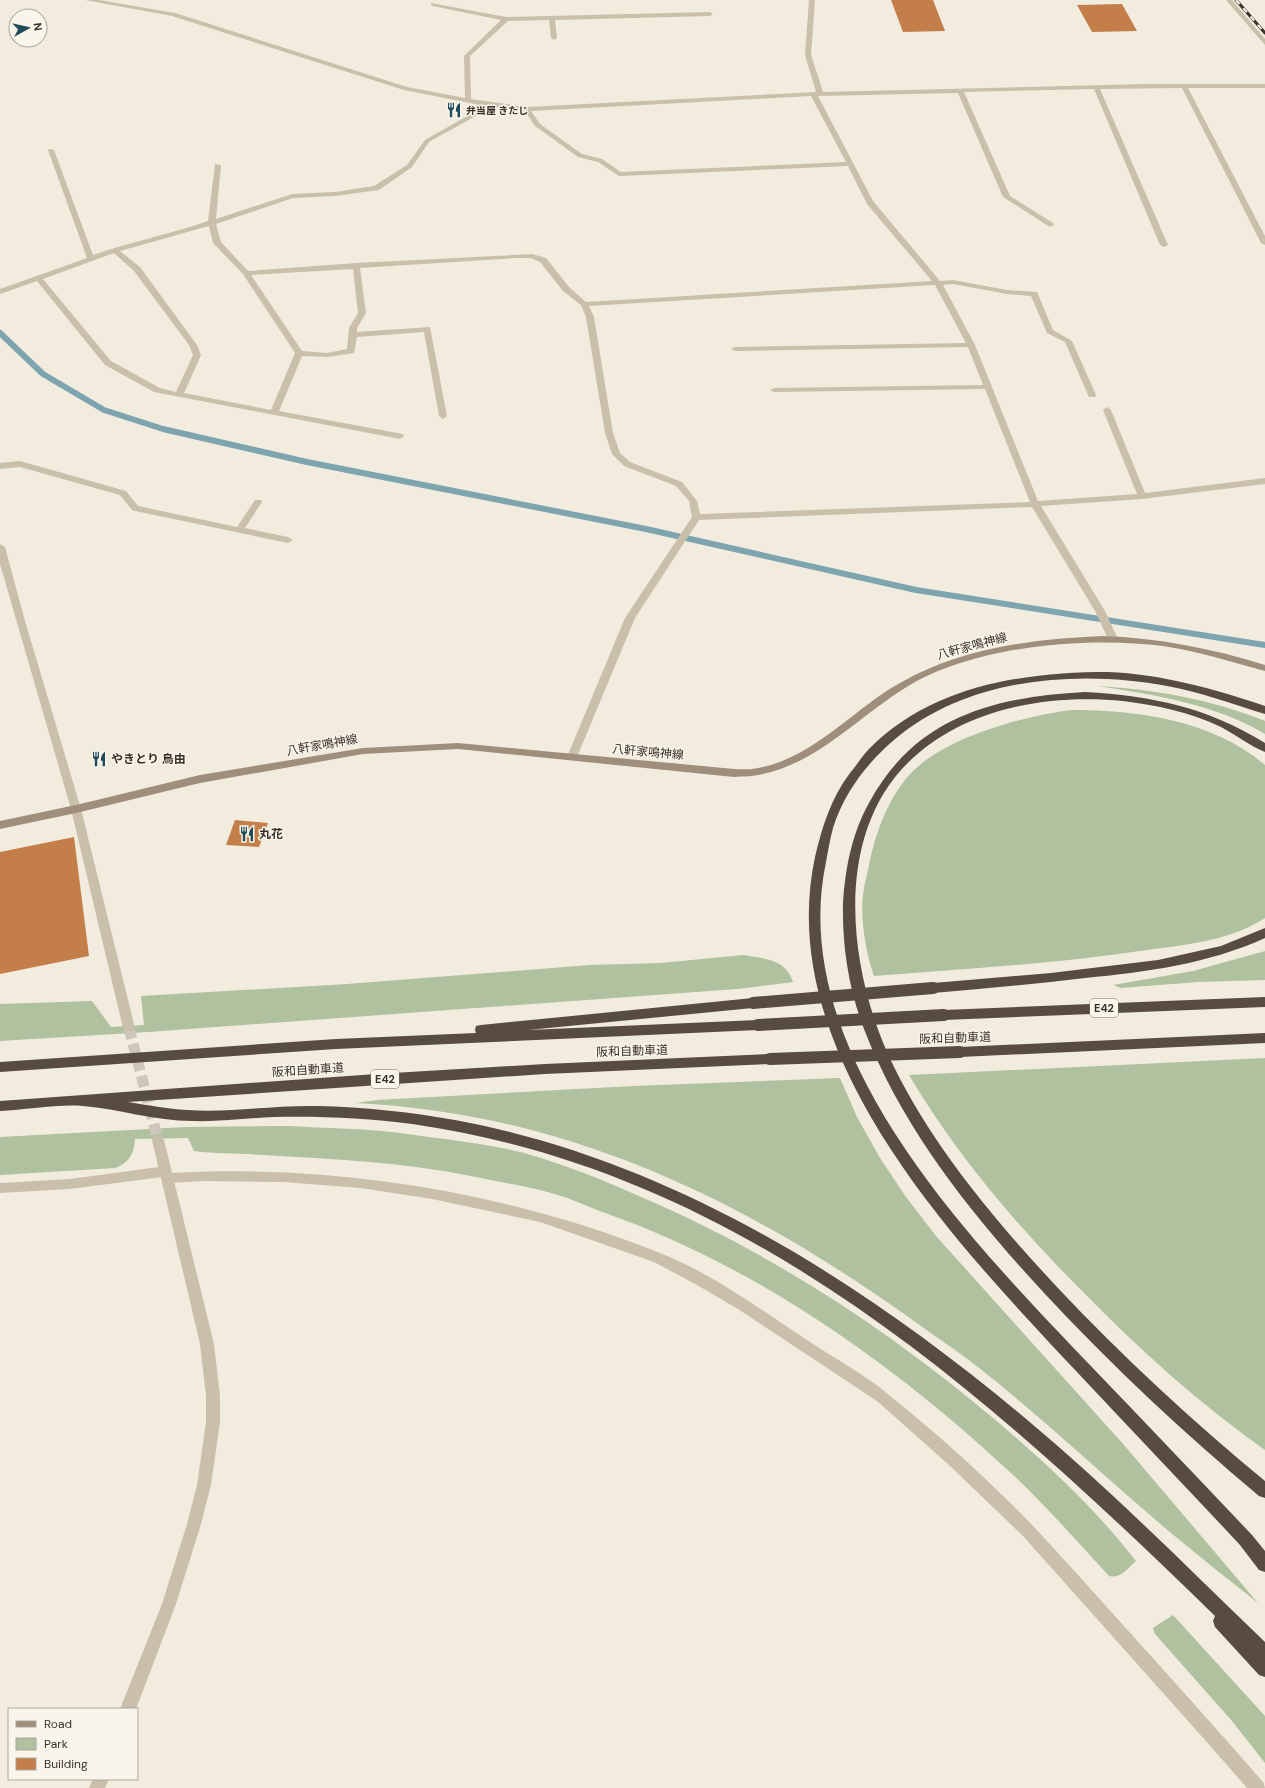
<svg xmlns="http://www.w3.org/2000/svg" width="1265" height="1788" font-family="'DM Sans','Noto Sans JP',sans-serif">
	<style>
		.green { fill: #afc19e }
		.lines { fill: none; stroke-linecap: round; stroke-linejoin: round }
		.stream { stroke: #7da4af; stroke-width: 6 }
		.building { fill: #c47e4a }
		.tertiary-tunnel { stroke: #cdc6ba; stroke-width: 11; stroke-dasharray: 11 5.5; stroke-linecap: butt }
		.minor { fill: #cabfaa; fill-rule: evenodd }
		.tertiary { fill: #cabfaa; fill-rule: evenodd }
		.secondary { fill: #9e8e7b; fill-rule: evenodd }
		.motorway { fill: #584c41; fill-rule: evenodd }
		.rail-casing { stroke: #383029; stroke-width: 3 }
		.rail { stroke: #faf5ea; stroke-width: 2; stroke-dasharray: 5.5; stroke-linecap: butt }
		.motorway-bridge { stroke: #584c41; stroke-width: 12 }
		.labels { text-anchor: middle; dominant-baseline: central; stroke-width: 3; stroke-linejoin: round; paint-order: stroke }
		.far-poi-label { font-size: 10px; font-weight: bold; fill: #383029; stroke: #faf5ea; text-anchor: start }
		.shield { fill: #faf5ea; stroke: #726b63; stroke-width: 1 }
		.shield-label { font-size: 11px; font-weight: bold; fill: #383029 }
		.street-label { font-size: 12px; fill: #383029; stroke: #faf5ea }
		.poi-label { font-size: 12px; font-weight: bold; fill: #383029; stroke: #faf5ea; text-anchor: start }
	</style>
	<rect width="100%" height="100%" fill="#f2ecde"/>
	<path class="green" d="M1098,686C1157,690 1210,699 1265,721V734C1215,704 1155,695 1098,686Z
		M1072,710C1138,710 1212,720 1265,765V918C1228,942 1182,945 1140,951C1051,964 963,969 874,976C866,954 860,918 863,895C864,885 867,875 869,865C876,831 889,795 914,770C950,736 1024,716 1072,710Z
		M1265,951V980L1198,982L1121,988L1113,985L1193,971Z
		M744,955C765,959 786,959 793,982L737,989L148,1032L0,1041V1004L92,1001L111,1027L144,1025L141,996L347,984L590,965L660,963Z
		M1265,1058V1450C1200,1404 1141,1351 1085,1294C1018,1227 957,1156 909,1075Z
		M840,1078L857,1117L880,1158L906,1197L936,1236L1124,1445L1258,1603C1229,1580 1200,1557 1171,1533C1108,1480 1048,1423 983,1371C961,1353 937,1338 914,1321C745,1200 566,1113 355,1103L377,1100L633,1086Z
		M289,1126C320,1128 351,1128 382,1131C404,1133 425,1137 446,1139C472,1143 498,1146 524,1153C563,1164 601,1179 639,1196C768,1251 886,1328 993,1418C1045,1462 1094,1507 1136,1561C1128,1568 1121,1579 1109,1576C1077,1541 1046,1506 1011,1473C894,1364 759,1268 608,1214C591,1208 575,1200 558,1195C530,1187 500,1182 471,1176C403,1162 332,1159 262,1155C239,1153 217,1154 194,1151L188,1138L135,1139C134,1154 129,1163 115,1168L0,1175V1137L186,1127Z
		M1173,1615L1265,1716V1763L1232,1721L1155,1634L1153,1628Z"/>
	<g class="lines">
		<path class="stream" d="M0,333L43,374L104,410L163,429L307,462L646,529L916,590L1265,645"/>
	</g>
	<path class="building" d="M891,0H933L945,31L903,32Z
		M1122,4L1137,31L1092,32L1077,5Z
		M235,820L268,823L259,847L226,845Z
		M74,837L89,956L0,974V852Z"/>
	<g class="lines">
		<path class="tertiary-tunnel" d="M129,1028L158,1140"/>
		<path class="minor" d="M85,0H99L175,13L407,87L465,98L464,56L501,20L433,6L431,5V3L506,17L710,12L713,14L710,16L555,20L557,38L554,40L551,38L549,20L508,21L470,56L471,99L527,107L816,92L805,55L809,0H815L811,55L823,92L1145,84H1265V88H1188L1265,236V245L1261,243L1182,88L1100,89L1168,245L1164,247L1160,245L1094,89L964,92L1010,196L1053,223L1054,225L1050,227L1003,197L958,93L818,96L873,201L940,281L953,280L1007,290L1037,292L1053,330L1072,341L1096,395L1095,397H1089L1088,395L1065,342L1047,333L1031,296L1007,294L953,284L943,285L975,345L1038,501L1137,494L1103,410L1107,407L1111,410L1145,493L1265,478V484L1142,499L1041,506L1105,611L1118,639L1113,642L1108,639L1095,611L1032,507L699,520L635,618L577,757L572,760L568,759L567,757L625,618L692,517L689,501L676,486L624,466L612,454L605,433L586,317L581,305L563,291L540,262L531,258H516L360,268L366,313L357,328V332L430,327L447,416L443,419L439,416L424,332L357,337L354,353L327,357L302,356L279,411L403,434L404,436L400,439L154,392L105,365L37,281L0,294V289L87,258L48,150L49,149L54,150L93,255C131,242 170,234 208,221L215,164L221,165L216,219L292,194L335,192L374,186L407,165L425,140L485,106L404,90L172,16ZM811,96L846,162L621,172L602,159L582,154L540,124L531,111ZM492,107L525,111L535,126L578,157L598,162L619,176L848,166L867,204L932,281L586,302L569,287L546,258L532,254L356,263L248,271L221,242L216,224L293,198L335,196L379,190L412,167L429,142ZM209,226L213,243L243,274L295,353L271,410L184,393L201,355L197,345L140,267L120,251ZM114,253L134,271L189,345L193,355L176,392L160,388L111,361L43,279ZM353,269L358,313L349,328L347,349L327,353L302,351L251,275ZM935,285L966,343L735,347L731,349L735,351L968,347L983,385L774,388L770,390L774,392L985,389L1030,502L700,514L697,501L682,482L630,462L620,453L613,433L594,317L589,306Z
			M1226,0H1232L1265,39V45Z
			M20,461L126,491L138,506L237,527L255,500H261L262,502L245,528L288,537L293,540L288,543L135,511L132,510L120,495L20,467L0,469V463Z
			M166,1166L170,1167L171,1173C335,1164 508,1192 660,1253C713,1274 760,1309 807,1340C834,1358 864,1374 889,1395C940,1436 990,1481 1035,1528C1065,1560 1094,1593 1123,1625C1170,1677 1217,1729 1263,1782L1265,1788H1247L1213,1749L1023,1536L949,1465L877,1401L738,1309L697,1285L654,1262L540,1222L432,1199L361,1188L283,1182L204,1181L168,1183L164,1182L162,1177L70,1189L0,1193V1183L70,1179Z"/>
		<path class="tertiary" d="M0,544L5,547L25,621L81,809L135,1028L133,1031H125L123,1028L71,809L0,564Z
			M158,1135L162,1136L164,1140L214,1344L220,1396V1422L211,1485L201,1524L176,1604L136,1709H120L162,1604L187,1524L197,1485L206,1422V1396L200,1344L152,1140L154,1136Z
			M93,1779H109L105,1788H89Z"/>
		<path class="secondary" d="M1102,636C1158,638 1211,648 1265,665V671C1231,662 1198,651 1163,646C1085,636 972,646 905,688C857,718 815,765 758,775C750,777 742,776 734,777L458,749L363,754L200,783L76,813L0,829V821L76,805L200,775L363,748L458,743L734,769C742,769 750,770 758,768C814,758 853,709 900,683C961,648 1033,639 1102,636Z"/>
		<path class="motorway" d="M1108,672C1161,674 1215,689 1265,706V714C1232,704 1200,692 1167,686C1076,669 967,678 894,740C867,763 844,793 833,828C830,839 828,851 826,862C786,1052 968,1237 1087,1362C1142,1419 1197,1477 1252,1535L1265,1551V1572L1259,1570L1240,1545C1186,1487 1131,1430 1077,1372C954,1241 773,1053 815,857C822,827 831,798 850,773C857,765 862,756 869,749C931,686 1023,672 1108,672Z
			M1085,692C1152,696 1207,707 1265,743V752C1250,746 1236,735 1221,727C1190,712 1156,705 1123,701C1050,694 970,707 914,757C829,833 849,976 894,1067C934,1148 994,1219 1056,1286C1121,1355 1191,1420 1265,1481V1498L1259,1496C1184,1433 1112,1366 1045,1294C973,1216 903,1130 864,1029C849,990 842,946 843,904C845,869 852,833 869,803C915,717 994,697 1085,692Z
			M1265,928V938C1208,964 1146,972 1085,978C1034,984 984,989 933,993L929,991L927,988L929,985L933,983L1051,973L1158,960L1221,946Z
			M1265,997V1007L944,1020L940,1018L938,1015L940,1012L944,1010Z
			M753,998L757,1000L759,1003L757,1006L753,1008L528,1030L758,1020L763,1021L764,1025L763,1029L758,1030L336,1049L0,1072V1062L336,1039L476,1033L475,1030L476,1026L481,1025Z
			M1265,1033V1043L960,1057L955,1056L954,1052L955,1048L960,1047Z
			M770,1054L775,1055L776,1059L775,1063L770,1064L545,1074L128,1102C148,1105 167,1109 187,1110C230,1113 274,1105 318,1106C364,1107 410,1112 455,1120C670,1160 859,1279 1025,1418C1109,1488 1186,1566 1265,1642V1677L1259,1675L1215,1627L1213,1621L1215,1616C985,1392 743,1171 412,1124C367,1118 320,1116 274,1117C247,1118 219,1122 192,1121C155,1121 119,1109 83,1106C58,1104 25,1110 0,1111V1101L376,1074L545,1064Z"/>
		<g class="rail-casing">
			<path id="rail" d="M1236,0L1265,33"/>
		</g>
		<use href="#rail" class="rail"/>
		<path class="motorway-bridge" d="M753,1003L933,988
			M758,1025L944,1015
			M770,1059L960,1052"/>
	</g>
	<defs>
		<g id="restaurant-bare" transform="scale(1.2)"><path d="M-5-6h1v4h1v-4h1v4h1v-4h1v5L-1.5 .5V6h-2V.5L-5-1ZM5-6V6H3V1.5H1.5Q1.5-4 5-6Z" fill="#1f4a59" stroke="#faf5ea" stroke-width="2.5" paint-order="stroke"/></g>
	</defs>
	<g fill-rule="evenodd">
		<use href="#restaurant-bare" x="454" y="110"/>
		<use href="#restaurant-bare" x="99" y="759"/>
		<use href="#restaurant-bare" x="247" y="834"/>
	</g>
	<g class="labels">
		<g class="far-poi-label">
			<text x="466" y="110">弁当屋 きたじ</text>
		</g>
		<g class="shield">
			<rect x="1090" y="999" width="28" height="18" rx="3"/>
			<rect x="371" y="1070" width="28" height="18" rx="3"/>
		</g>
		<g class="shield-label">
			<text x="1104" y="1008">E42</text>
			<text x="385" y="1079">E42</text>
		</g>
		<g class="street-label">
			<text transform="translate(972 646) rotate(-15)">八軒家鳴神線</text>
			<text transform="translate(322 745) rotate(-10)">八軒家鳴神線</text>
			<text transform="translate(648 752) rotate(5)">八軒家鳴神線</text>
			<text transform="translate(955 1038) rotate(-2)">阪和自動車道</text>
			<text transform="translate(632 1051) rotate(-2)">阪和自動車道</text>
			<text transform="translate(308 1070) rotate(-4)">阪和自動車道</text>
		</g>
		<g class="poi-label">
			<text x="111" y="759">やきとり 鳥由</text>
			<text x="259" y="834">丸花</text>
		</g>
	</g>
	<rect x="8" y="1708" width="130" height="72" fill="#faf5ea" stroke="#aca69d"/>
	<rect x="16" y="1721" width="20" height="6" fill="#9e8e7b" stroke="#aca69d"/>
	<text x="44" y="1728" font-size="12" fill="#383029">Road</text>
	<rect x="16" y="1738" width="20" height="12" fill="#afc19e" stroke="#aca69d"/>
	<text x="44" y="1748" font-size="12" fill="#383029">Park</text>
	<rect x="16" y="1758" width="20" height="12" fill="#c47e4a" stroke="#aca69d"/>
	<text x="44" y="1768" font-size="12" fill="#383029">Building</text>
	<g transform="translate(28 28) rotate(82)"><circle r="19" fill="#faf5ea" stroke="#aca69d"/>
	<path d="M0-3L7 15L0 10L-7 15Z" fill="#1f4a59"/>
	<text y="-6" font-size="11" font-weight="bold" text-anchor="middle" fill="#383029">N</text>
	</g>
</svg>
